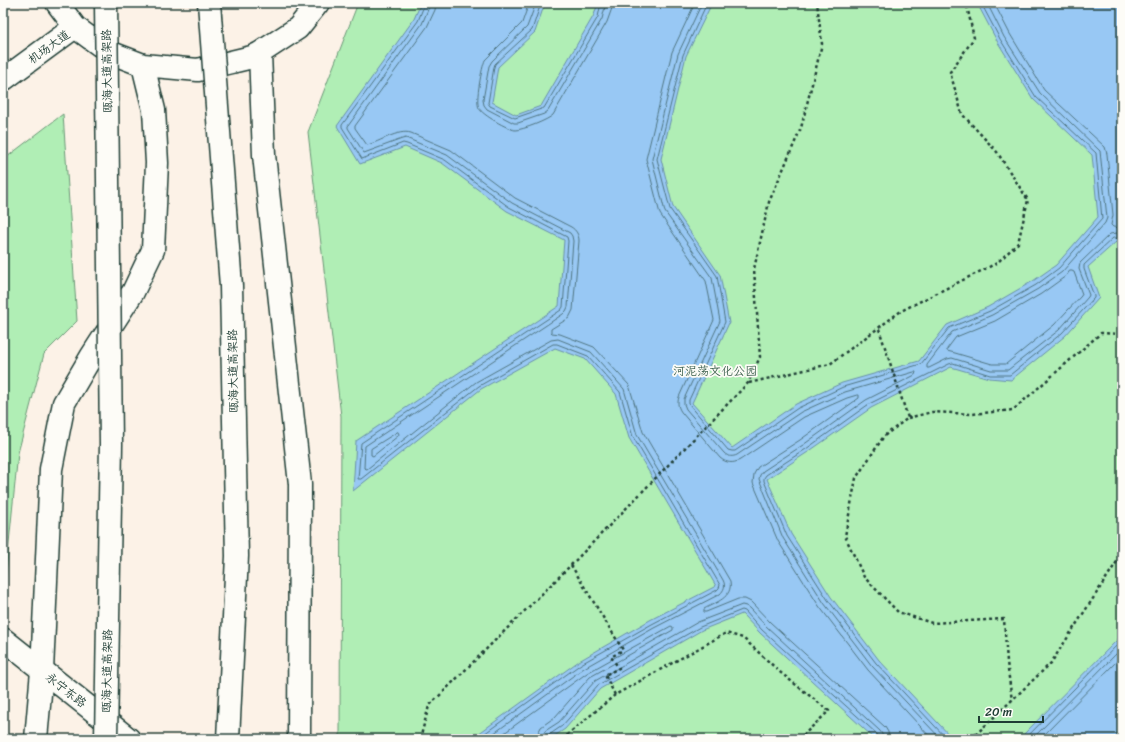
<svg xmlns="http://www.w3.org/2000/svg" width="1125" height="742" font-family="Sriracha,'LXGW WenKai TC',sans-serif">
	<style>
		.green { fill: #b0eeb5; stroke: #689674 }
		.water { fill: #98c8f4; stroke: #6890a7 }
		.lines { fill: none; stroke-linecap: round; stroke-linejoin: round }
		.shore { stroke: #4f7581; stroke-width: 1 }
		.minor-casing { stroke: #1f3d34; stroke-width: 25 }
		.major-casing { stroke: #1f3d34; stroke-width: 25 }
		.path { stroke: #1f3d34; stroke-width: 2.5; stroke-dasharray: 3 3; stroke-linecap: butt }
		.minor { stroke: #fdfcf7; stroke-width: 22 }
		.major { stroke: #fdfcf7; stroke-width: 22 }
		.highway-bridge-casing { stroke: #1f3d34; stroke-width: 25; stroke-linecap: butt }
		.highway-bridge { stroke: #fdfcf7; stroke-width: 22 }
		.labels { text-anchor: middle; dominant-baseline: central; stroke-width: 3.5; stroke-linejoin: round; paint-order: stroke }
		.street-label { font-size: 12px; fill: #1f3d34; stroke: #fdfcf7 }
		.park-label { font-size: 12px; fill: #3c604e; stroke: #fdfcf7 }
	</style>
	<rect width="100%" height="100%" fill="#fcf2e7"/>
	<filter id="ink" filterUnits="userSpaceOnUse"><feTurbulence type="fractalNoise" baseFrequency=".025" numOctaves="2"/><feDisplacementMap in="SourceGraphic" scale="8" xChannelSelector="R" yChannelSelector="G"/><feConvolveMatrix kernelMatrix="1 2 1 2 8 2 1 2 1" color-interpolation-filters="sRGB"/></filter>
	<g filter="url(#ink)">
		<path class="green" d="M358,3H1122V647L1023,739H340L341,416L308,132Z
			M63,114L77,321L44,354L18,453L3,603V160Z"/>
		<path class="water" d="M421,3H545L535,32L498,67L492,102L516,115L541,106L594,15L598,3H712L686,56L661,159L673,207L720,275L729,323L692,403L732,448L796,404L842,383L919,361L947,325L988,307L1033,281L1056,265L1098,217L1092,155L1033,99L997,41L977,3H1122V244L1116,242L1088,267L1099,298L1065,336L1011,380L989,378L951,367L871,408L808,452L767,479L791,534L831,597L879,660L953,739H875L760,633L742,614L702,630L600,689L565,729L550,739H471L579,661L650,620L716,586L629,438L616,394L585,359L555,348L481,389L353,491L356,441L559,306L564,240L507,211L442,163L405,147L360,164L337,126L414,19Z
			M1122,635V739H1019Z"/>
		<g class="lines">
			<path class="shore" d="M425,3L418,21L342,125V127L362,159L403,143L407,144L445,160L509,207L567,237L568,241L563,307L561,310L361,443L358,479H361L479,386L553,344H557L588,356L620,392L633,437L720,585L719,588L717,590L652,624L581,664L477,739
				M430,3L429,7L422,24L348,126V128L364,153L402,139L406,138L447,155L512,203L570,233L572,236L573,241L568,307L566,311L563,314L365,446L364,468L367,469L476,382L551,340L558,339L591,352L624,389L637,435L723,580C726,586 724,590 720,594L654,628L584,668L486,739
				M436,3L435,10L427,27L355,126V128L367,145C380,142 398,129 411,133L451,150L515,198L571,227C576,230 579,235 579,241L573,310L569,318L551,329V332L552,333L560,334L594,347L629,385L643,432L730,581C733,598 716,602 704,609V612H706L738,599H745L751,602L770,622L885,727L888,732L889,739
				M529,3L522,23L485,60C482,67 475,101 479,108C482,115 508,129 515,130C523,130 548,120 553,115L607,22L612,8V3
				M536,3L527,27L492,61L489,66L483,100L484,105L487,109L514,123H518L544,114L548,111L602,19L606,3
				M541,3L532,30L495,64L494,67L488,103L490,106L515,118L544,108L598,17L601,3
				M695,3L672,52L646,159L660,214L706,281L714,320L679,397C677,403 678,408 682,413L720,458C726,463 733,464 740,460L804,417L847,398L857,395H859V398L800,440L758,467L754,474L753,483L778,541L819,606L868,670L932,739
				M702,3L678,54L652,159L665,212L712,278L720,321L684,399V404L686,409L724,453C728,457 733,457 737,455L801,412L845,392L914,372H916L915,375L866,400L803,445L763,471L760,475L759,479L783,538L824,603L872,666L941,739
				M707,3L683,55L657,159L670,209L717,276L725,322L689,400V404L728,450L732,451H735L798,408L843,387L921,364L949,328L990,311L1036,285L1059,268L1102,219L1096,153L1036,97L1000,39L981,3
				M987,3L1004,37L1040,93L1100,151L1107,218L1105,223L1062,272L1038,289L992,315L952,332L927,365V368H929L947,359L952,358L991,370H1008L1059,330L1088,297L1089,295L1079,269L1080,263L1110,234L1116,233L1122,234
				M994,3L1010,34L1044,90L1105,147L1107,154L1113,215L1111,225L1113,227L1122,228
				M1070,271H1072L1074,272L1082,294L1081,296L1054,325L1006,364H992L955,353L947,351V349L956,337L995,321L1041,294L1066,276Z
				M398,432L399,434L398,436L373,456L371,455V449Z
				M496,739L587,673L671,626L673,627V630L590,677L555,717L541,727L538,733L537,739
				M543,739V735L545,731L559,722L595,681L698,622L742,605L746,606L749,608L766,626L880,731L882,734L883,739
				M548,739L549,735L562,726L598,685L700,627L742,610L745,611L762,630L877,734L878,739
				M947,739L876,663L828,600L787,536L764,481V478L766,475L806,449L869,404L949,364L953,363L990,375H1010L1062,333L1094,298V296L1084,269V265L1113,238H1116L1122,240
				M1025,739L1122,640
				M1032,739L1122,648
				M1040,739L1122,656"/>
			<g class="minor-casing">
				<path id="minor" d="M3,639L129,739"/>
			</g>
			<g class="major-casing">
				<path id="major" d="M57,3L75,27L109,52L143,65L198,70L252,57L260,53L298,28L318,3
					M260,53L264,155L300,484L299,739
					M3,80L75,27
					M36,739L42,671L51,469L64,403L91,357L133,292L153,250L157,163L154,110L143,65"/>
			</g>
			<path class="path" d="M879,329L908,418L884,436L856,478L845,536L864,577L898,612L932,623L1004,619L1007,662L1012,701
				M749,383L830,364L901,311L997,263L1018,243L1028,200L997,152L962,114L950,72L974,38L967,6L964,3
				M908,418L932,412L972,414L1013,410L1101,333L1122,334
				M571,565L623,650L611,657L619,668L605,675L615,695L726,633L743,638L781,673L829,711L799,739
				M420,739L429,706L571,565L748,383L760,357L754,269L769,202L801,128L822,44L817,3
				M562,739L615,695
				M971,739L1051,663L1122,554"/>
			<use href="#minor" class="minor"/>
			<use href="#major" class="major"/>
			<g class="highway-bridge-casing">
				<path id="highway-bridge" d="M209,3L231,286L237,556L228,739
					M106,739L111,444L106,3"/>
			</g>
			<use href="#highway-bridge" class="highway-bridge"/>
		</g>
	</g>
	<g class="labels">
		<g class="street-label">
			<text transform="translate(49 47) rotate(-36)">机场大道</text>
			<text transform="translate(107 71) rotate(-91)">瓯海大道高架路</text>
			<text transform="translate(233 371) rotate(-91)">瓯海大道高架路</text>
			<text transform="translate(107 671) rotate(-89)">瓯海大道高架路</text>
			<text transform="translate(66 690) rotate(38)">永宁东路</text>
		</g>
		<g class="park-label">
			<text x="715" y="371">河泥荡文化公园</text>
		</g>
	</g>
	<rect width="1125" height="742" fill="none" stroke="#fdfcf7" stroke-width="16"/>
	<rect x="8" y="8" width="1109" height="726" fill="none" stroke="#1f3d34" stroke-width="1.5" filter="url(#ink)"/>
	<path d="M979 716v6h64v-6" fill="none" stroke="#1f3d34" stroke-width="2"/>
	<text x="985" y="716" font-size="12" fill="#1f3d34" stroke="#fdfcf7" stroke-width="3" paint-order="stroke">20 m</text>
</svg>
